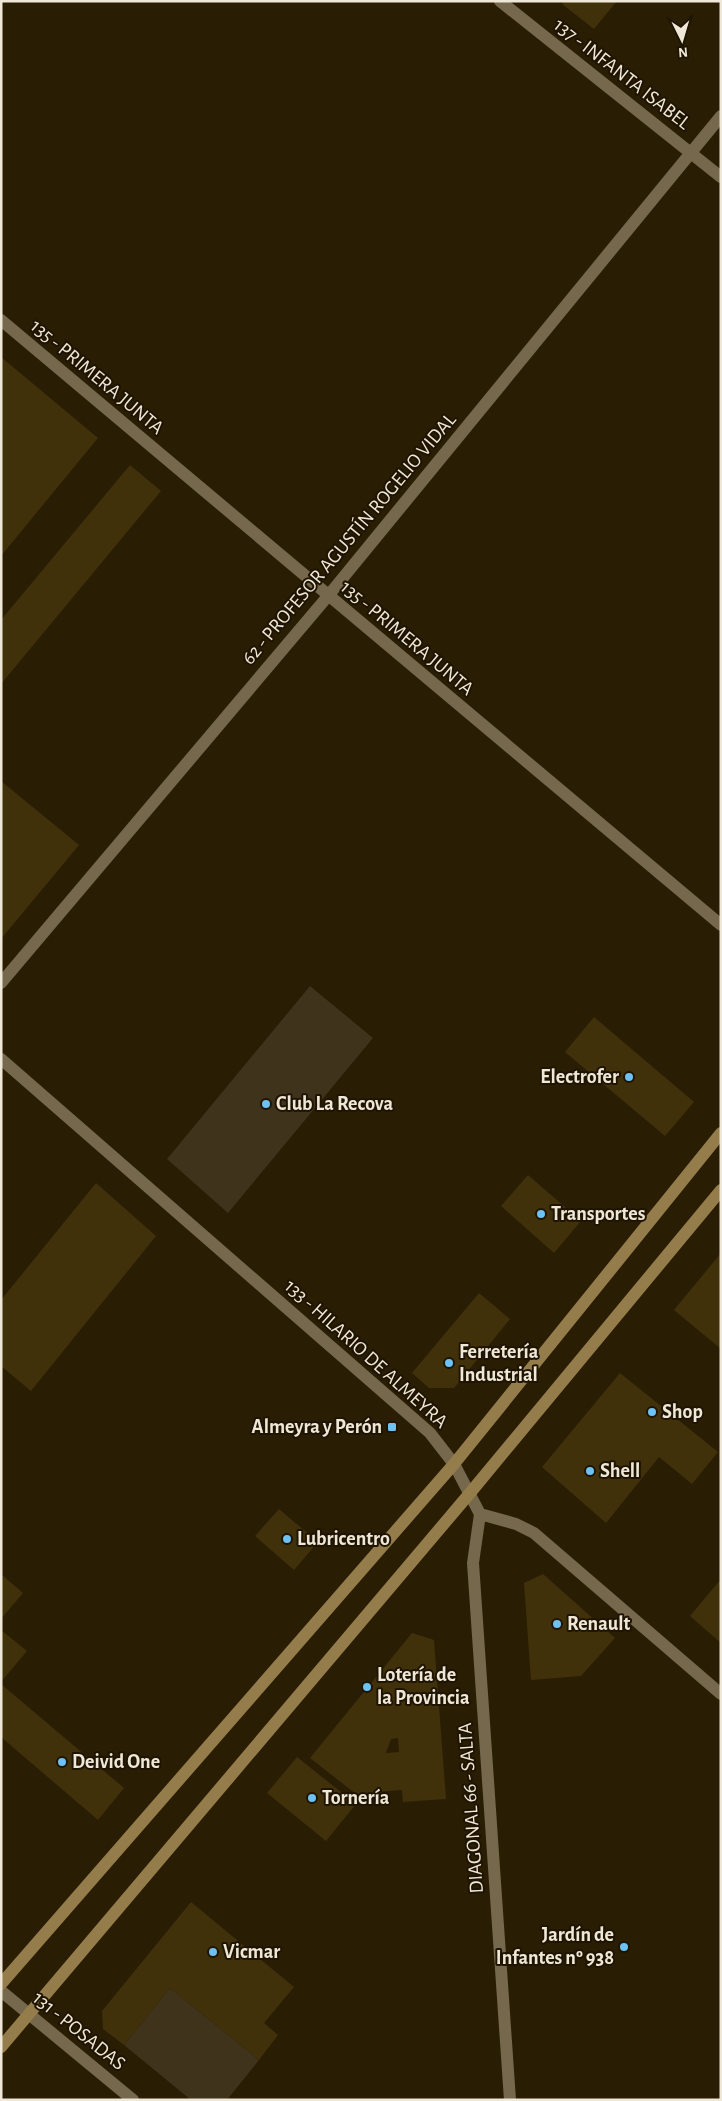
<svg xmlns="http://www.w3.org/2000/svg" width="722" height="2101" font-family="'Alegreya Sans',sans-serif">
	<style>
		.green { fill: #3f331c }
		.building { fill: #41310b; fill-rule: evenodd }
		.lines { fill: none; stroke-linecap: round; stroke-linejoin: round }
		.street { stroke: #75684d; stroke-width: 12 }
		.secondary { stroke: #947d4b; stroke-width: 12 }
		.poi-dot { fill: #6dc2f3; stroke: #1f1400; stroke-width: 2 }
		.labels { text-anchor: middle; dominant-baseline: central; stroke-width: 4; stroke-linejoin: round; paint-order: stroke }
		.street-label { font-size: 20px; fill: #efe7d8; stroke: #1f1400 }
		.poi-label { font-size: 20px; font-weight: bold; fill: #efe7d8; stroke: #1f1400; text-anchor: start }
	</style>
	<rect width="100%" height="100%" fill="#291d04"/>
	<path class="green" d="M310,986L373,1038L228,1213L167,1159Z
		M170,1988L259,2060L227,2100H191L124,2045Z"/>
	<path class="building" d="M565,1H617L594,29L562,4Z
		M1,357L98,438L1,556Z
		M130,465L161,491L1,684V620Z
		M1,781L79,845L1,939Z
		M594,1017L694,1102L665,1136L565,1052Z
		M528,1175L581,1221L554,1253L501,1206Z
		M96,1183L156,1236L31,1391L1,1366V1300Z
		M721,1253V1349L674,1310Z
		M479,1293L510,1319L454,1388H429L412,1373Z
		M620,1373L718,1452L692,1484L659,1457L606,1523L542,1467Z
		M279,1509L318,1542L294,1570L255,1536Z
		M1,1574L23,1593L1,1619Z
		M543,1574L615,1638L581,1676L531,1680L524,1583Z
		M721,1579V1643L690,1616Z
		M1,1630L27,1651L1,1682Z
		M412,1633L434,1640L446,1799L403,1802L402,1790L374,1792L370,1805L310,1758ZM398,1738L399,1752L386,1753L391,1739Z
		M1,1684L124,1788L98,1820L1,1737Z
		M297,1757L356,1804L326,1841L267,1793Z
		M191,1902L294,1987L264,2023L278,2035L259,2060L170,1988L124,2045L103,2029L102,2011Z"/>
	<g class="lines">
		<path class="street" d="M500,1L721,177
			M1,320L721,925
			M1,983L328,596L721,116
			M1,1059L430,1433L454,1464L480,1514L516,1524L534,1533L721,1694
			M480,1514L473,1563L510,2100
			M1,1991L133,2100"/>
		<path class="secondary" d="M1,1984L454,1464L721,1133
			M1,2047L470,1493L721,1190"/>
	</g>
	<g class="poi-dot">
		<circle cx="629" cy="1077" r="5"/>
		<circle cx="266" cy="1104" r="5"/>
		<circle cx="541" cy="1214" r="5"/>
		<circle cx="449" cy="1363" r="5"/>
		<circle cx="652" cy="1412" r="5"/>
		<rect x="387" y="1422" width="10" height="10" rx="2.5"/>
		<circle cx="590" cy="1471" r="5"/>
		<circle cx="287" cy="1539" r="5"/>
		<circle cx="557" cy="1624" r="5"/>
		<circle cx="367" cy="1687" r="5"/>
		<circle cx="62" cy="1762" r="5"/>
		<circle cx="312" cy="1798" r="5"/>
		<circle cx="624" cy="1947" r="5"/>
		<circle cx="213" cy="1952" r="5"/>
	</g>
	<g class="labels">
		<g class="street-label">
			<text transform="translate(622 74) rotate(38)">137 - INFANTA ISABEL</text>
			<text transform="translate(97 377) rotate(40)">135 - PRIMERA JUNTA</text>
			<text transform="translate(349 539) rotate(-50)">62 - PROFESOR AGUSTÍN ROGELIO VIDAL</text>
			<text transform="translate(407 638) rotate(40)">135 - PRIMERA JUNTA</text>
			<text transform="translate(366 1354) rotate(42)">133 - HILARIO DE ALMEYRA</text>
			<text transform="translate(471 1808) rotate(-94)">DIAGONAL 66 - SALTA</text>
			<text transform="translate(79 2031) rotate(39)">131 - POSADAS</text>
		</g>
		<g class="poi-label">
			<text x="619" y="1077" text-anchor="end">Electrofer</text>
			<text x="276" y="1104">Club La Recova</text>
			<text x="551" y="1214">Transportes</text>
			<text x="459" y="1352">Ferretería<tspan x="459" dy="23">Industrial</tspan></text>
			<text x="662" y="1412">Shop</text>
			<text x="382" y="1427" text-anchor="end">Almeyra y Perón</text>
			<text x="600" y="1471">Shell</text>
			<text x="297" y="1539">Lubricentro</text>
			<text x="567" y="1624">Renault</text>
			<text x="377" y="1675">Lotería de<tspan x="377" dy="23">la Provincia</tspan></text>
			<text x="72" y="1762">Deivid One</text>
			<text x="322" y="1798">Tornería</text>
			<text x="614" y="1935" text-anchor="end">Jardín de<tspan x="614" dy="23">Infantes nº 938</tspan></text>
			<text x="223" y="1952">Vicmar</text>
		</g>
	</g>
	<rect width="722" height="2101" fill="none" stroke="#efe7d8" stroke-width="5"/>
	<g transform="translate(682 40) rotate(175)" stroke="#1f1400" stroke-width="4" paint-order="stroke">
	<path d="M0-4L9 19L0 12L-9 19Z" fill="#efe7d8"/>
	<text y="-8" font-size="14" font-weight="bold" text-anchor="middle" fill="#efe7d8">N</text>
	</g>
</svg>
